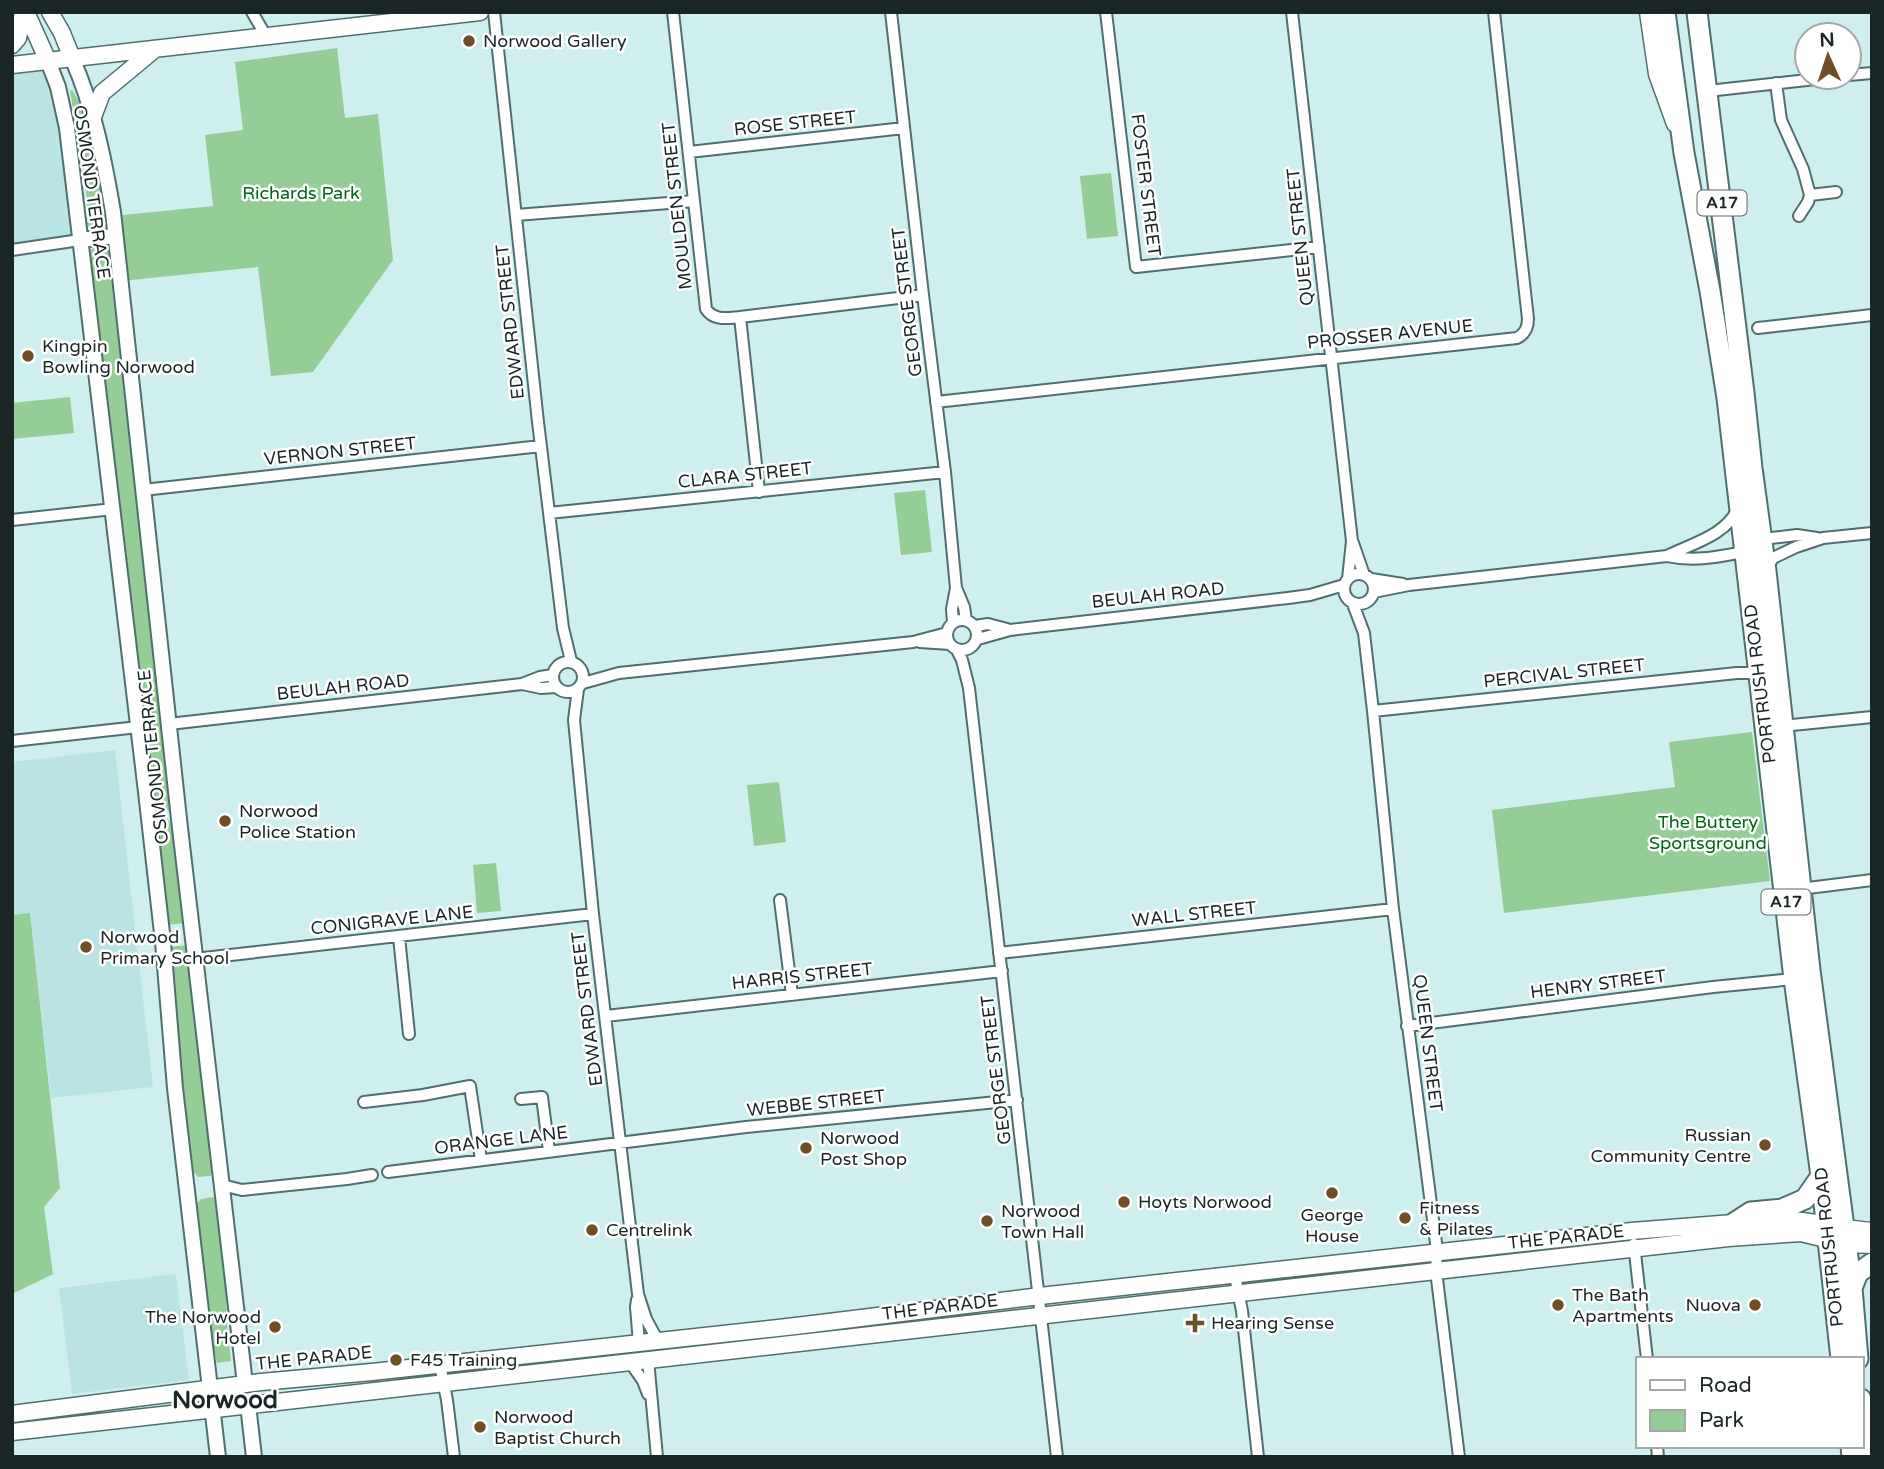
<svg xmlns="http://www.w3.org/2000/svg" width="1884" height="1469" font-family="'Varela Round',sans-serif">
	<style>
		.built { fill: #bae4e3 }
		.green { fill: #94cd95 }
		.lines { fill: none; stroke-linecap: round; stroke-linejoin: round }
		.minor-casing { stroke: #516e6e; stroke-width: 14 }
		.tertiary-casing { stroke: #516e6e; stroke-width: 18 }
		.secondary-casing { stroke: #516e6e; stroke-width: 19 }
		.trunk-casing { stroke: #516e6e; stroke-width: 23 }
		.minor { stroke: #fff; stroke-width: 10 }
		.tertiary { stroke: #fff; stroke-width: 14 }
		.secondary { stroke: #fff; stroke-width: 16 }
		.trunk { stroke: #fff; stroke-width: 19 }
		.poi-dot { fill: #704e26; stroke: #fff; stroke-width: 2.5 }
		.labels { text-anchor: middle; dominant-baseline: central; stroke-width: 5; stroke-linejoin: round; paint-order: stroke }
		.shield { fill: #fff; stroke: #5f6767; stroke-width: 2 }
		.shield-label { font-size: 16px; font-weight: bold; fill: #1a2626 }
		.poi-label { font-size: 18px; fill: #1a2626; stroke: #fff; text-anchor: start }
		.street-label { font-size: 18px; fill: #1a2626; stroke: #fff }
		.park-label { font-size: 18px; fill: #026718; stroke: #fff }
		.district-label { font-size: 24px; font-weight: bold; fill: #1a2626; stroke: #fff }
	</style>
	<rect width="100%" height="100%" fill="#cfefef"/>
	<path class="built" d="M48,61L80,240L12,250V65Z
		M115,750L153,1087L51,1098L30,914L12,915V762Z
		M176,1274L189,1380L72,1394L59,1288Z"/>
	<path class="green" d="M337,48L345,118L378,114L393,260L313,372L271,376L258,267L121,281L113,216L213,206L205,135L243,130L235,62Z
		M72,90C96,127 101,177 107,221L106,227L91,230L87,226V200L84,175L70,91Z
		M1111,173L1118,236L1087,239L1080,176Z
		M106,247L110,251V255L174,813L172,815L150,790L89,257L91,249Z
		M70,397L74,433L12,439V403Z
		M925,490L932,552L901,555L894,493Z
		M1752,732L1770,881L1504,913L1492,810L1675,787L1669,742Z
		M779,782L786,842L754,846L747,785Z
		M153,804L175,827L186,923L166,925Z
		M496,863L501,911L477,913L473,865Z
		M12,913L13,915L30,913L60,1188L44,1207L53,1274L12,1294Z
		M189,945L214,1172L210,1176L198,1177L193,1171L168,947Z
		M213,1197L218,1203L226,1276L227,1326L231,1361L217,1363L212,1342L196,1204L201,1199Z"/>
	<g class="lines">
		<g class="minor-casing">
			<path id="minor" d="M252,12L266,36
				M494,12L538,422L563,628L571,661
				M673,12L706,309C714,321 727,318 740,317L759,492
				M891,12L923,295L945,472L956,588L964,607L966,620
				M1106,12L1136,267L1319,247
				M1292,12L1352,541L1348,579
				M1849,75L1872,73
				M1776,83L1781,120L1803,169L1810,195
				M1708,91L1834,77
				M689,152L904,128
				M1810,195L1836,192
				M516,215L694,201
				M1799,216L1808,202L1810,195
				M12,250L80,240
				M740,317L923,295
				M1758,328L1872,315
				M936,402L1517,338C1525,334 1528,328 1528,319L1494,12
				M143,490L541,446
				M549,513L945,472
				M12,520L113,509
				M1762,539L1797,535L1817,538
				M1353,543L1364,575
				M1667,556C1691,544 1727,535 1738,508
				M1767,568L1773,558L1796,547L1823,538L1872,533
				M1344 589a15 15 0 1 1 30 0a15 15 0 1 1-30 0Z
				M1371,579L1403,584
				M1374,592L1409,585L1667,556C1694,562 1717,557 1744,552
				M1353,604L1364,633L1373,711L1393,909L1436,1243L1437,1279L1459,1457
				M947 635a15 15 0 1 1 30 0a15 15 0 1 1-30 0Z
				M953,623L952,609L956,588
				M975,626L988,624L1007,629
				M978,639L1010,630L1288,598L1310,595L1344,585
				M920,642L950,644
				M957,650L962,660L969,688L1057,1457
				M553 677a15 15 0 1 1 30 0a15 15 0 1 1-30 0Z
				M583,683L619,673L913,642L947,633
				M522,684L541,688L557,687
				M578,689L574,720L593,914L638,1294L646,1319L658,1341
				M1373,711L1737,673H1759
				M169,724L522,684L540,677L553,675
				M1782,726L1872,717
				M12,741L138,727
				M1800,889L1872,880
				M780,900L792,995
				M399,937L409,1034
				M999,953L1393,909
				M195,959L593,914
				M606,1016L1002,971
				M1407,1026L1713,987L1794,979
				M521,1099L542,1097L549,1151
				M364,1102L423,1095L470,1086L481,1160
				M388,1172L746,1127L1017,1100
				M222,1185L242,1190L347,1179L372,1175
				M1634,1244L1647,1359
				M1235,1276L1242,1311L1258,1457
				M637,1300L636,1307L639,1343
				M648,1360L657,1457
				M630,1362L643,1381L648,1394
				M440,1365L447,1400L454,1457
				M1657,1446L1658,1457"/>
		</g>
		<g class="tertiary-casing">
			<path id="tertiary" d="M72,58C94,108 104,159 113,212L180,828L245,1384
				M48,61L58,87L67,128L146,792L163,942L175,1088L218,1457
				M80,240L115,236
				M248,1405L254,1457"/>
		</g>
		<g class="secondary-casing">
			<path id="secondary" d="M26,12L48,61
				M50,12L62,33L72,58
				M1648,12L1657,74L1675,124
				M12,45L18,38L23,12
				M12,65L480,12
				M93,117L102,93L155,49
				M12,1414L261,1382L372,1372L796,1326L1040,1296L1632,1231L1783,1219C1813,1221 1842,1229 1872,1231
				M12,1432L1728,1238L1801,1233L1846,1244L1872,1245"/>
		</g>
		<g class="trunk-casing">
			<path id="trunk" d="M1665,12L1684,153L1710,291L1727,398L1794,979L1821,1176L1841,1359
				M1697,12L1744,393L1752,468L1766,571L1810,970L1852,1288L1858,1359
				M1734,1223L1751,1212L1782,1209L1805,1199L1821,1176
				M1852,1288L1858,1273L1872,1263
				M1861,1399L1868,1457
				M1851,1446L1852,1457"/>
		</g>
		<use href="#minor" class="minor"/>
		<use href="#tertiary" class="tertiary"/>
		<use href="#secondary" class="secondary"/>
		<use href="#trunk" class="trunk"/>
	</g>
	<g class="poi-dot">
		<circle cx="469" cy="41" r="7"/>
		<circle cx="28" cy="356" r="7"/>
		<circle cx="225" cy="821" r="7"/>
		<circle cx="86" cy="947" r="7"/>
		<circle cx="1765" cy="1145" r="7"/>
		<circle cx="806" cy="1148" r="7"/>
		<circle cx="1332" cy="1193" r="7"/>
		<circle cx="1124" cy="1202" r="7"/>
		<circle cx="1405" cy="1218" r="7"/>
		<circle cx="987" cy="1221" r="7"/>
		<circle cx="592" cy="1230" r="7"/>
		<circle cx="1558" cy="1305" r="7"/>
		<circle cx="1755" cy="1305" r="7"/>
		<path d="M1191.5 1312.5h7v7h7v7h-7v7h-7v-7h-7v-7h7z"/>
		<circle cx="275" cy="1327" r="7"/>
		<circle cx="396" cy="1360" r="7"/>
		<circle cx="480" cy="1427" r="7"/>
	</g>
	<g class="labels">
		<g class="shield">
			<rect x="1697.5" y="190.5" width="49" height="25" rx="5"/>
			<rect x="1761.5" y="889.5" width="49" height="25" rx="5"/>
		</g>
		<g class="shield-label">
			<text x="1722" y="203">A17</text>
			<text x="1786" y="902">A17</text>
		</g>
		<g class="poi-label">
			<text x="483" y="41">Norwood Gallery</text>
			<text x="42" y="346">Kingpin<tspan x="42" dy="21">Bowling Norwood</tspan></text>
			<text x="239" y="811">Norwood<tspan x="239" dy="21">Police Station</tspan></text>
			<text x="100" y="937">Norwood<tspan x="100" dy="21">Primary School</tspan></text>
			<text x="1751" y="1135" text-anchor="end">Russian<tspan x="1751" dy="21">Community Centre</tspan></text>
			<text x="820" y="1138">Norwood<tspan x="820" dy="21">Post Shop</tspan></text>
			<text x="1138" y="1202">Hoyts Norwood</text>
			<text x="1419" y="1208">Fitness<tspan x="1419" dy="21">&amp; Pilates</tspan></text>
			<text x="1001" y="1211">Norwood<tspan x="1001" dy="21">Town Hall</tspan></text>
			<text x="1332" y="1215" text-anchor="middle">George<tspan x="1332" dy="21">House</tspan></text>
			<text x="606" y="1230">Centrelink</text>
			<text x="1572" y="1295">The Bath<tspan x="1572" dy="21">Apartments</tspan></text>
			<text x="1741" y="1305" text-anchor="end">Nuova</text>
			<text x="261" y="1317" text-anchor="end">The Norwood<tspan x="261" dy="21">Hotel</tspan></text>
			<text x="1211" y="1323">Hearing Sense</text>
			<text x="410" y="1360">F45 Training</text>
			<text x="494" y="1417">Norwood<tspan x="494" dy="21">Baptist Church</tspan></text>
		</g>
		<g class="street-label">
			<text transform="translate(795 123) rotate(-6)">ROSE STREET</text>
			<text transform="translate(1146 185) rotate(83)">FOSTER STREET</text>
			<text transform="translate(92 192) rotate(82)">OSMOND TERRACE</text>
			<text transform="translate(677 206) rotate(-96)">MOULDEN STREET</text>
			<text transform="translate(1300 237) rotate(-96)">QUEEN STREET</text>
			<text transform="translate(907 302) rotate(-97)">GEORGE STREET</text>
			<text transform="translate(510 322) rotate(-96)">EDWARD STREET</text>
			<text transform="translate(1390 334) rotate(-6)">PROSSER AVENUE</text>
			<text transform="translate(340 451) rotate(-6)">VERNON STREET</text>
			<text transform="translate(745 475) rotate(-6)">CLARA STREET</text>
			<text transform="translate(1158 595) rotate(-6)">BEULAH ROAD</text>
			<text transform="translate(1564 673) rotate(-6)">PERCIVAL STREET</text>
			<text transform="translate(1760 684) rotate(-97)">PORTRUSH ROAD</text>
			<text transform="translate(343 687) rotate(-6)">BEULAH ROAD</text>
			<text transform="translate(153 757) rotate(-96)">OSMOND TERRACE</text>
			<text transform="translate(1194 914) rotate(-6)">WALL STREET</text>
			<text transform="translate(392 920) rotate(-6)">CONIGRAVE LANE</text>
			<text transform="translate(802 976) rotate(-6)">HARRIS STREET</text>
			<text transform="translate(1598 984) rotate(-7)">HENRY STREET</text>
			<text transform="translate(587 1009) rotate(-97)">EDWARD STREET</text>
			<text transform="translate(1428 1043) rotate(83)">QUEEN STREET</text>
			<text transform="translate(996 1070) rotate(-97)">GEORGE STREET</text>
			<text transform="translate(816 1103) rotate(-6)">WEBBE STREET</text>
			<text transform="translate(501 1140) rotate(-7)">ORANGE LANE</text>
			<text transform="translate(1566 1237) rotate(-6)">THE PARADE</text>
			<text transform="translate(1829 1247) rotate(-96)">PORTRUSH ROAD</text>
			<text transform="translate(940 1307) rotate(-7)">THE PARADE</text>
			<text transform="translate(314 1358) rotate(-6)">THE PARADE</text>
		</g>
		<g class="park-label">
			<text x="301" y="193">Richards Park</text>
			<text x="1708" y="822">The Buttery<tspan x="1708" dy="21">Sportsground</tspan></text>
		</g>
		<g class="district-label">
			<text x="225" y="1400">Norwood</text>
		</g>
	</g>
	<rect width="1884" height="1469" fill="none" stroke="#1a2626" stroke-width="28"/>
	<rect x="1636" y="1357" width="228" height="91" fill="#ffffff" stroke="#a3a8a8" stroke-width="2"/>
	<rect x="1650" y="1380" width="35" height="10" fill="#ffffff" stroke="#a3a8a8" stroke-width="2"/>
	<text x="1699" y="1392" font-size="21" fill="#1a2626">Road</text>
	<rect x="1650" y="1410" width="35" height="21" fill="#94cd95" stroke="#a3a8a8" stroke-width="2"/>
	<text x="1699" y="1427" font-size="21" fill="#1a2626">Park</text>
	<g transform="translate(1828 56) rotate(357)"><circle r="33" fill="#ffffff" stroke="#a3a8a8" stroke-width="2"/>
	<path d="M0-5L12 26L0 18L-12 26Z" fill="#704e26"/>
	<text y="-10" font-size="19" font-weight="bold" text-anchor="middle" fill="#1a2626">N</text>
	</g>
</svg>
